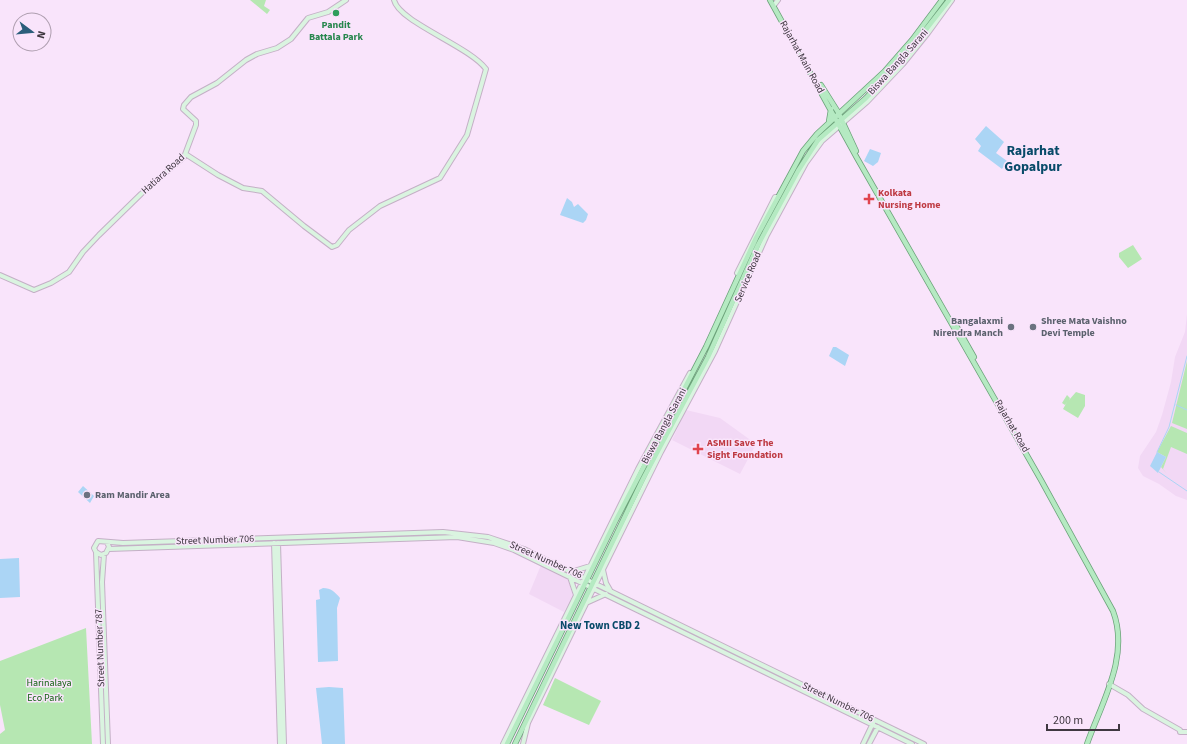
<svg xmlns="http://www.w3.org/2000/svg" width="1187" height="744" font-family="'Source Sans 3',sans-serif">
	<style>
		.built { fill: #f2d8f5 }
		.green { fill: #b6e7b2 }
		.water { fill: #abd5f5 }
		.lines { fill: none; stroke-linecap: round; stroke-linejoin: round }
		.stream { stroke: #abd5f5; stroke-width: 1 }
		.secondary-casing { stroke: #c4b0c6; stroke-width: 6 }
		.primary-casing { stroke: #6ca27a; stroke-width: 6 }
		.secondary { stroke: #daf4e0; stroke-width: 4 }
		.primary { stroke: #b5eac2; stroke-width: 4.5 }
		.leisure-dot { fill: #2e9e5b; stroke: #f9e4fb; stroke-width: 1.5 }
		.health-dot { fill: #e0444e; stroke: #f9e4fb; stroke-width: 1.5 }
		.worship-dot { fill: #6b7280; stroke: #f9e4fb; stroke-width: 1.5 }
		.labels { text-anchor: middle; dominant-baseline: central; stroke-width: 3; stroke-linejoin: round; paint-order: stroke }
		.leisure-label { font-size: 10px; font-weight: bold; fill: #27864d; stroke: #f9e4fb }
		.street-label { font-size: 10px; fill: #3f3740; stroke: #f9e4fb }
		.health-label { font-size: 10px; font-weight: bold; fill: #be3a42; stroke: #f9e4fb; text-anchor: start }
		.worship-label { font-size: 10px; font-weight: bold; fill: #5b616d; stroke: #f9e4fb; text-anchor: start }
		.park-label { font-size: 10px; fill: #116110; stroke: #f9e4fb }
		.neighbourhood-label { font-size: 11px; font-weight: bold; fill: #084a69; stroke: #f9e4fb }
		.district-label { font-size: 14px; font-weight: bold; fill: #084a69; stroke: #f9e4fb }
	</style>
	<rect width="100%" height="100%" fill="#f9e4fb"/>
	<path class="built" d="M1187,314V500L1176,496L1159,484L1143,476L1138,468L1140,456L1156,432L1162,415L1171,382L1175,357L1185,332Z
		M686,410L720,418L756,444L740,474L672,440Z
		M541,565L568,579L573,595L564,612L529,594Z"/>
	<path class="green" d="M250,0H266L264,6L270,10L267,14Z
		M1133,245L1142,259L1128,268L1119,257V253Z
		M1187,361V429L1172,423Z
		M1076,392L1085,395V406L1078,418L1063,409L1067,402L1065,405L1062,403L1067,395L1070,398L1069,400Z
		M1171,426L1187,433V454L1171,447L1163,469L1167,474L1161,467L1166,457L1157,452Z
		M86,628L92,744H0V734L5,730L0,705V661Z
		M555,678L601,701L589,725L543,705Z"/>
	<path class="water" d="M986,126L1004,142L996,153L1007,161L1002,169L978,151L981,146L975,139Z
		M870,149L881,153L878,162L873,166L864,161Z
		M567,198L572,202L574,207L578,204L588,214L586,220L583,223L560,215Z
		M833,347H836L849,355L845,366L829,356Z
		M1157,452L1166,457L1158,473L1150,466Z
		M83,486L94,496L90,503L78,492Z
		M19,558L20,597L0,598V559Z
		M323,588C331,588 335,592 340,598L337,608L338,661L318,662L316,600L320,599L319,590Z
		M329,687L343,688L345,744H322L316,688Z"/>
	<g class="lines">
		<path class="stream" d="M1176,405L1187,410
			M1157,452L1169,427L1187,356
			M1159,472L1187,491"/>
		<g class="secondary-casing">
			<path id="secondary" d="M775,4L778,0
				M187,155L218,175L243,188L262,191L304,226L332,247L337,245L349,230L380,206L440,178L467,135L486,69C469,46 399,22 394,0
				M737,273L775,197H778
				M0,275L34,290L51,283L69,272L83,252L99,235L141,194L184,157L196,125V121L183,109L184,105L191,97L217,83L246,60L257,54L277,48L291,39L308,18L328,12L346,0
				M274,543L280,744
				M278,543L284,744
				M109,549L457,537L494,543L514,550L912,744
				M96,552L101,555L106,553L109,547L107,542
				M104,554L102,582L108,744
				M603,570L606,583L610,590
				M574,571L590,566
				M570,577L576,595
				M586,603L606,594
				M1109,684L1128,695L1143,709L1180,730V732H1187
				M103,744L96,552L94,548L98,541L123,543L443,532L488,537L524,549L924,744
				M503,744L638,469L690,373
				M523,744L528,723L582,612L661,452L715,351L767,235L806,163L822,141L867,102L903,64L928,33L952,0
				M863,744L873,723
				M869,744L878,727"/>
		</g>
		<g class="primary-casing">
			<path id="primary" d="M770,0L857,158L1041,480L1113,611C1130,656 1102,702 1087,744
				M821,85L838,112L856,151
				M829,121L831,109
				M957,327L974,357
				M507,744L616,520L706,347L756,238L803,151L817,134L884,72L912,40L942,0
				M515,744L643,479L708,357L758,245L798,171L818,140L866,98L902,60L949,0"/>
		</g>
		<use href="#secondary" class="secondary"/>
		<use href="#primary" class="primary"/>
	</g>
	<circle class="leisure-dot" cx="336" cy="13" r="4"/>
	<g class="health-dot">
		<path d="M867 193h4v4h4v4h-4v4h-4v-4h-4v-4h4z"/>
		<path d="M696 443h4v4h4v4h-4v4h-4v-4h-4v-4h4z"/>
	</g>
	<g class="worship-dot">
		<circle cx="1011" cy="327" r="4"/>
		<circle cx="1033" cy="327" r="4"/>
		<circle cx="87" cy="495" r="4"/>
	</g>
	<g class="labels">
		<g class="leisure-label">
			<text x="336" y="25">Pandit<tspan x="336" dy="12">Battala Park</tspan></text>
		</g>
		<g class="street-label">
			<text transform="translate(802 57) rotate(61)">Rajarhat Main Road</text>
			<text transform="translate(898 62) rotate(-48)">Biswa Bangla Sarani</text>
			<text transform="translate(163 174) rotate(-42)">Hatiara Road</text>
			<text transform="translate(748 277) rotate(-67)">Service Road</text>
			<text transform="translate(664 426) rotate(-62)">Biswa Bangla Sarani</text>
			<text transform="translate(1012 426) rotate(60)">Rajarhat Road</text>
			<text transform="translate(215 540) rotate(-2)">Street Number 706</text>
			<text transform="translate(546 560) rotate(24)">Street Number 706</text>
			<text transform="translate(100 648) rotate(-92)">Street Number 787</text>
			<text transform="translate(838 702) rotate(26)">Street Number 706</text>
		</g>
		<g class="health-label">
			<text x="878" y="193">Kolkata<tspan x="878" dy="12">Nursing Home</tspan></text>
			<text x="707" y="443">ASMII Save The<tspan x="707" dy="12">Sight Foundation</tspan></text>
		</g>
		<g class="worship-label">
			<text x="1003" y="321" text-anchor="end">Bangalaxmi<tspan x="1003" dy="12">Nirendra Manch</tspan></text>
			<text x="1041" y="321">Shree Mata Vaishno<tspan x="1041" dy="12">Devi Temple</tspan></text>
			<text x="95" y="495">Ram Mandir Area</text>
		</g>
		<g class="park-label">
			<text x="49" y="683">Harinalaya</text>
			<text x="45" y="698">Eco Park</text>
		</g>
		<g class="neighbourhood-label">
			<text x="600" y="625">New Town CBD 2</text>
		</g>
		<g class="district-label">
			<text x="1033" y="151">Rajarhat<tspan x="1033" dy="16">Gopalpur</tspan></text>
		</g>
	</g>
	<g transform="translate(32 32) rotate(106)"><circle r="19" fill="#f9e4fb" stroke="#af9fb0"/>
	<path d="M0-3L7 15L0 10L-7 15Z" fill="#2b5e7b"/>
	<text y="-6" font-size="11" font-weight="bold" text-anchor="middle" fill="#3f3740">N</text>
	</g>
	<path d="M1047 724v6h72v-6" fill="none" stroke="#3f3740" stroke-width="2"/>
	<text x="1053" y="724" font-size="12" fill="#3f3740" stroke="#f9e4fb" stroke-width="3" paint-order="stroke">200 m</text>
</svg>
